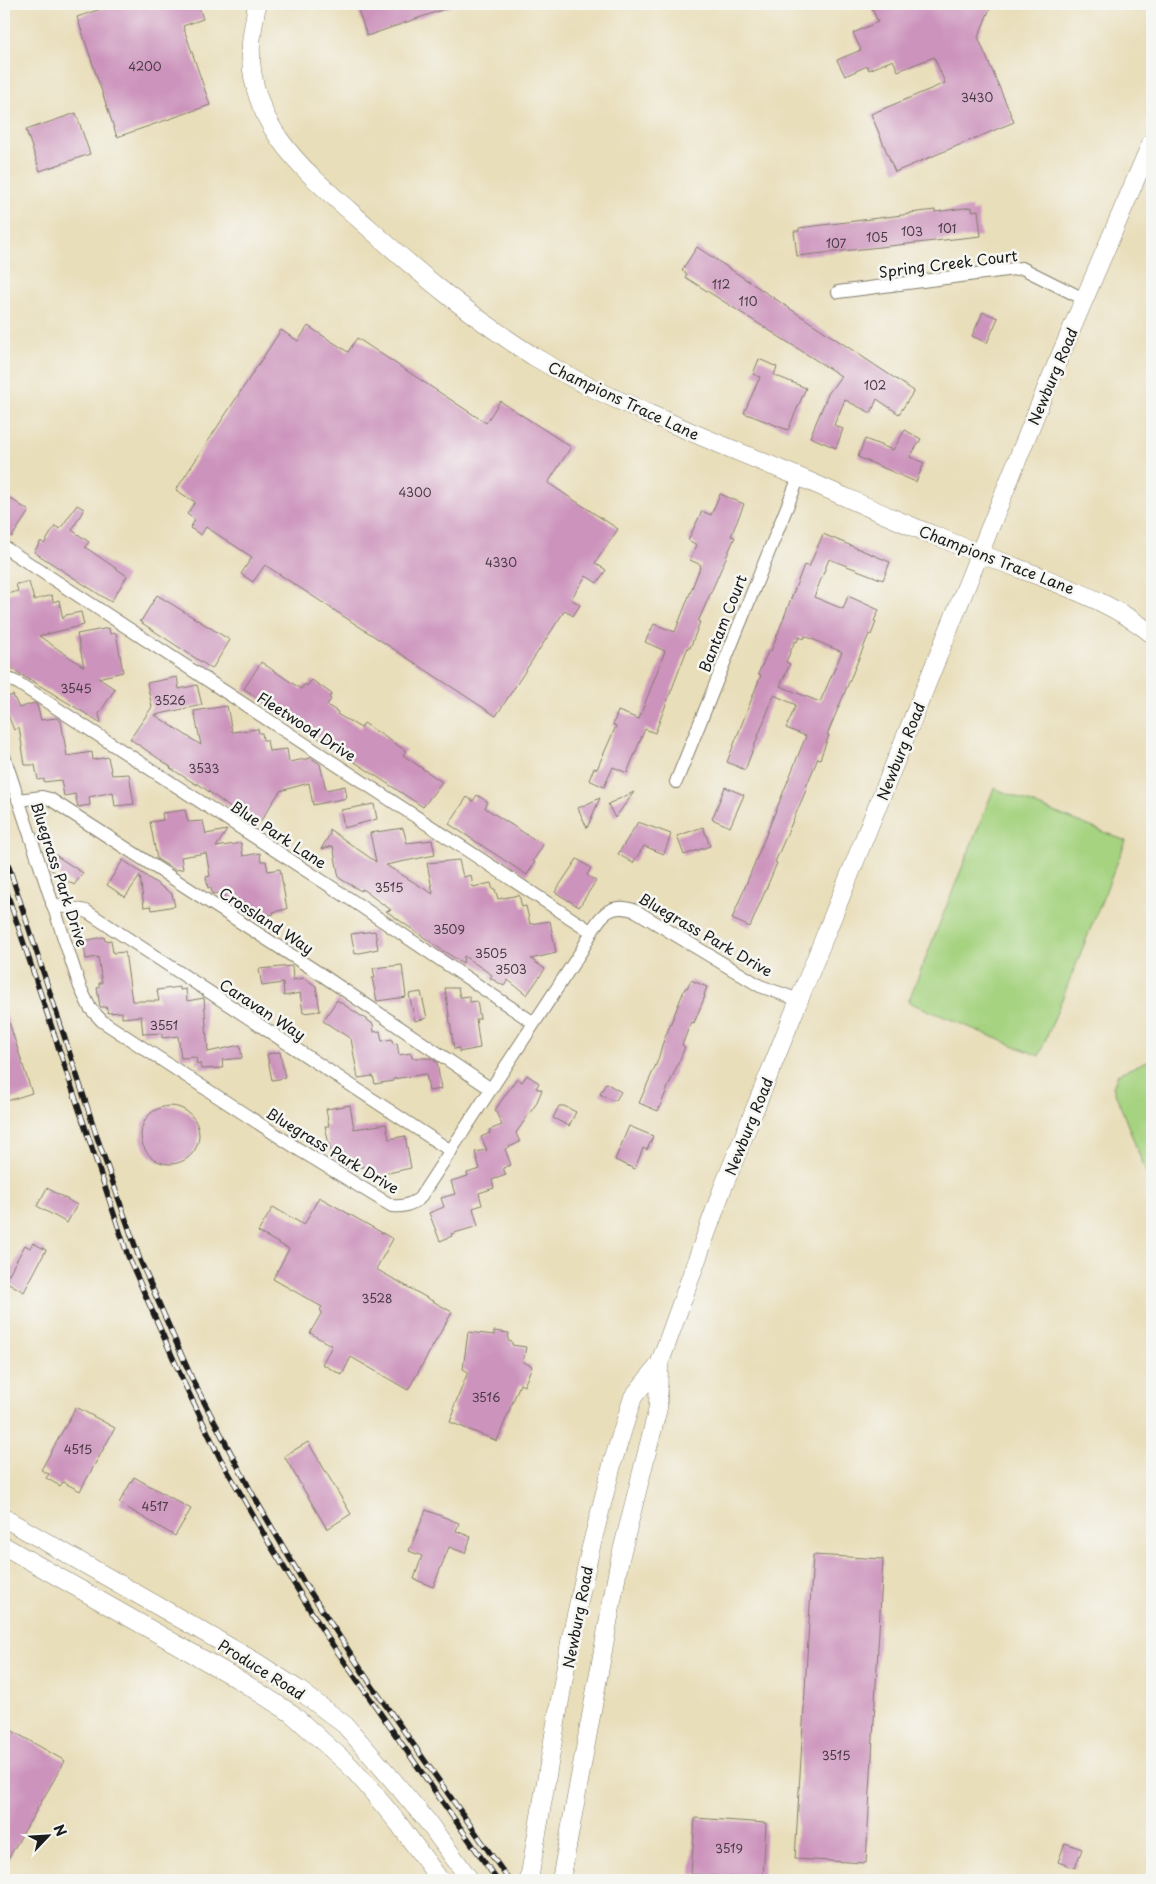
<svg xmlns="http://www.w3.org/2000/svg" width="1156" height="1884" font-family="'Playpen Sans',sans-serif">
	<style>
		.green { fill: #a6d380; stroke: #61784e }
		.building { fill: #cc93bc; fill-rule: evenodd }
		.lines { fill: none; stroke-linecap: round; stroke-linejoin: round }
		.street-casing { stroke: #827d6b; stroke-width: 14 }
		.secondary-casing { stroke: #827d6b; stroke-width: 19 }
		.street { stroke: #fff; stroke-width: 12 }
		.secondary { stroke: #fff; stroke-width: 18 }
		.rail-casing { stroke: #1c1c1c; stroke-width: 5.5 }
		.rail { stroke: #f6f6f2; stroke-width: 4; stroke-dasharray: 11; stroke-linecap: butt }
		.labels { text-anchor: middle; dominant-baseline: central; stroke-width: 5; stroke-linejoin: round; paint-order: stroke }
		.number-label { font-size: 12px; fill: #483a44 }
		.street-label { font-size: 15px; fill: #1c1c1c; stroke: #f6f6f2 }
	</style>
	<rect width="100%" height="100%" fill="#f6f6f2"/>
	<filter id="ink" filterUnits="userSpaceOnUse"><feTurbulence type="fractalNoise" baseFrequency=".02" numOctaves="2"/><feDisplacementMap in="SourceGraphic" scale="10" xChannelSelector="R" yChannelSelector="G"/><feConvolveMatrix kernelMatrix="1 2 1 2 8 2 1 2 1" color-interpolation-filters="sRGB"/></filter>
	<filter id="wash" filterUnits="userSpaceOnUse"><feTurbulence type="fractalNoise" baseFrequency=".0096" numOctaves="4" result="noise"/><feDisplacementMap in="SourceGraphic" scale="20" xChannelSelector="R" yChannelSelector="G"/><feGaussianBlur stdDeviation="1.12" result="paint"/><feColorMatrix in="noise" values="0 0 0 0 0 0 0 0 0 0 0 0 0 0 0 0 0 1.4 0 .05"/><feComposite in="paint" operator="in"/></filter>
	<g filter="url(#wash)">
		<rect width="100%" height="100%" fill="#e9deba"/>
		<path class="green" d="M994,788L1126,841L1039,1056L908,1002Z
			M1152,1059V1188L1113,1087L1118,1074Z"/>
		<g id="blocks">
			<path class="building" d="M116,4H198L203,19L183,26L210,105L117,137L77,17Z
				M356,4H452L453,6L367,36Z
				M870,4H992L978,37L1014,122L895,172L871,114L945,83L934,57L898,71L893,60L869,70L867,66L845,76L837,60L861,50L853,33L878,22Z
				M76,113L90,154L40,171L26,130Z
				M972,207V211L978,210L981,236L797,256L794,231H799V228L910,214V213L935,210V212Z
				M697,247L914,391L899,414L877,399L871,413L845,400L834,425L843,429L836,448L810,437L828,394L841,376L685,277L687,274L682,270Z
				M983,312L998,318L987,343L972,336Z
				M308,326L348,352L357,338L486,423L500,401L571,447L548,483L618,529L595,563L606,570L597,583L586,576L571,599L580,605L573,616L565,610L496,716L265,565L253,582L241,574L252,557L206,527L201,535L190,528L195,520L187,514L195,502L176,490L281,330L298,341Z
				M759,359L777,367L774,375L806,388L788,430L744,413L760,377L753,374Z
				M905,430L921,439L910,457L924,463L916,482L858,457L865,439L893,450Z
				M4,494L29,511L12,537L4,531Z
				M720,494L744,504L731,536L735,537L698,622H700L690,648L688,647L655,733L645,729L627,773L613,767L604,787L589,780L594,768L597,769L616,726L613,725L618,711L639,719L665,651L645,642L654,624L675,632L701,565L690,560L697,545L688,540L702,511L711,515Z
				M77,505L84,509L72,530L89,542L85,547L127,576L111,602L34,552L41,541L44,544L55,526L60,529Z
				M823,534L890,562L883,580L829,559L814,597L843,609L848,596L879,610L874,621L876,622L871,635L869,634L827,735H829L820,759L818,758L806,787L807,788L775,862L777,863L750,927L732,919L806,736L786,728L796,705L774,695L745,770L727,762L761,675L758,674L769,650L771,651L804,565L809,567ZM805,636L842,652L820,702L780,686L790,664L786,662L795,641L797,642L799,637L804,639Z
				M29,582L34,600L52,595L53,602L59,600L63,619L66,615L81,612L84,625L39,636L84,667L77,634L109,628L110,634L116,633L123,672L98,678L115,689L99,714L101,723L29,679L30,681L4,662V595L18,591L16,584Z
				M157,595L230,640L212,669L139,621H141Z
				M261,662L301,689L305,684L307,686L312,680L332,694L329,698L331,699L327,705L338,712L337,714L361,728L364,723L406,751L403,755L442,782L423,807L244,689Z
				M177,677L179,689L197,685L202,705L155,715L201,745L194,711L227,706L232,732L258,729L259,733H262L263,740H267L269,751L287,749L289,762L311,758L320,764L326,790L345,786L347,798L313,805L309,783L280,791L260,822L234,806L235,811L197,783V785L170,768L171,767L130,739L152,707L147,683Z
				M13,695L19,708L34,703L37,705L41,720L56,718L61,721L67,756L92,752L93,760L108,757L112,775L129,774L134,804L115,806L113,792L89,797L90,805L78,807L75,794L64,796L61,780L44,782V779L38,780L35,765H25L19,727L14,730L4,705V698Z
				M725,787L744,795L730,827L712,819Z
				M634,792L615,818L608,804Z
				M477,795L488,802L485,808L543,845L533,861L535,862L527,875L449,824L467,797L473,801Z
				M600,798L587,828L578,808Z
				M374,804L377,819L344,828L341,810Z
				M185,810L188,822L203,821L206,834L227,830L216,847L241,843L243,856L260,853L261,861H266L268,871L280,869L287,909L273,912L274,914L250,919L247,903L233,906L231,899L225,901L224,892L212,894L211,887L208,888L206,877L210,876L206,853L181,857L183,869L175,870L157,859L150,822L163,820L162,813Z
				M638,822L671,834L664,854L644,846L633,863L618,854Z
				M703,827L710,846L684,855L677,836Z
				M403,828L407,843L432,840L435,855L386,865L433,894L427,863L459,860L463,877L471,875L473,887L491,883L493,890L495,889L498,899L519,895L522,907L526,906L530,924L550,921L556,953L531,959L545,969L527,995L508,980L504,986L490,978L492,975L464,956L463,963L445,952L386,911L391,910L362,889L361,891L339,878L333,846L321,849L330,834L329,829L376,862L370,833Z
				M55,855L83,873L74,885L50,869L49,867Z
				M577,859L591,868L587,875L596,881L579,907L555,892Z
				M123,860L172,894L175,906L152,910L151,906L144,907L140,876L125,897L107,885Z
				M375,931L378,949L355,954L351,934Z
				M104,937L105,941L111,940L113,953L125,952L132,1001H159L157,990L180,987V990L186,989L187,1001L204,998L208,1052L240,1045L242,1058L222,1060L223,1068L201,1069L200,1063L197,1064L196,1057L181,1058L178,1036L162,1038V1033L143,1034L141,1016L122,1018V1012L108,1013L106,1007H100L97,988L99,987V983H102L98,957L86,959L83,941Z
				M402,965L406,997L377,1001L372,978H375L373,968Z
				M292,966L293,980L304,978L316,986L320,1011L303,1013L300,993L284,996L283,983L262,986L259,969Z
				M691,980L707,987L704,995L705,996L694,1023L691,1022L682,1045L685,1047L658,1111L639,1103L658,1060L662,1045L685,988H687Z
				M445,988H458L460,997L469,996L470,1002L477,1001L480,1019H476L480,1048L459,1052V1048L454,1049Z
				M421,992L427,1018L415,1021L409,994Z
				M337,1000L373,1024L374,1032L380,1031L382,1041L392,1039L393,1044L397,1043L399,1055L411,1053L412,1058H430L437,1062L441,1089L429,1091L426,1074L393,1079V1081L375,1084L373,1076L358,1078L351,1039L323,1021Z
				M4,1013H6L32,1093L4,1102Z
				M280,1052L285,1078L272,1080L267,1054Z
				M527,1075L539,1083L536,1088L542,1090L536,1104L516,1133L520,1142L505,1149L511,1165L503,1168L506,1175L492,1180L494,1188L479,1193L482,1205L473,1208L478,1226L451,1234L452,1236L440,1241L429,1213L444,1207L441,1198L455,1194L451,1181L468,1176L467,1173L480,1169L475,1152L487,1150L481,1137L490,1133L489,1130L502,1125L495,1110L517,1078L522,1082Z
				M606,1083L621,1092L616,1100H611L600,1094Z
				M350,1105L354,1129L386,1124L389,1139L405,1136L411,1168L370,1177L369,1167H346L344,1156L332,1158L325,1126H329L326,1109Z
				M559,1106H564L576,1112L569,1126L553,1118Z
				M141 1135a29 29 0 1 1 58 0a29 29 0 1 1-58 0Z
				M629,1126L653,1136L647,1150L643,1148L635,1169L615,1160Z
				M47,1188L77,1205L67,1223L37,1206Z
				M319,1197L393,1239L376,1269L452,1312L408,1390L351,1357L342,1375L322,1364L332,1346L310,1333L322,1312L320,1310L322,1307L273,1279L289,1249L258,1232L273,1207L304,1225Z
				M33,1243L46,1250L24,1292L5,1281L25,1245L30,1248Z
				M494,1331L509,1333L508,1341L512,1342V1345L526,1347L523,1362L532,1366L524,1386L520,1384L497,1441L450,1422L455,1410L453,1409L468,1372L463,1369L468,1332L494,1335Z
				M76,1407L115,1428L80,1491L63,1482L60,1486L46,1478L49,1474L41,1470Z
				M308,1442L351,1514L327,1529L284,1456Z
				M134,1477L191,1509L175,1536L119,1503Z
				M426,1510L459,1523L456,1531L471,1537L465,1553L449,1547L433,1587L414,1579L422,1556L409,1551Z
				M813,1555L883,1559L866,1863L795,1859Z
				M4,1726L65,1761L4,1866Z
				M695,1818L766,1823L763,1879L691,1874Z
				M1065,1843L1082,1849L1075,1868L1058,1862Z"/>
		</g>
	</g>
	<g filter="url(#ink)">
		<use href="#blocks" fill-opacity="0" stroke="#827d6b" stroke-width="1"/>
		<g class="lines">
			<g class="street-casing">
				<path id="street" d="M838,292L1022,268L1084,299
					M4,547L592,932
					M4,677L18,683L353,901L534,1023
					M4,756L80,987L90,1008L102,1021L298,1149L392,1206C403,1207 409,1205 419,1199L582,950C595,927 603,898 636,911L760,986L799,1000
					M676,782L799,477
					M18,800L42,797L50,799L322,975L491,1089
					M52,904L86,911L451,1151"/>
			</g>
			<g class="secondary-casing">
				<path id="secondary" d="M257,4C255,17 252,31 251,44C247,130 311,176 368,227C422,276 472,317 533,356C566,376 601,393 636,408C688,431 740,453 792,474C840,494 887,517 936,536C970,550 1004,563 1039,576C1079,592 1118,607 1152,634
					M4,1518L256,1662L299,1690L345,1725L391,1778L427,1821L470,1880
					M4,1546L241,1681L291,1713L349,1765L366,1784L399,1824L440,1880
					M529,1880L570,1642L590,1551L613,1461L633,1397L659,1365L722,1190L799,1000L1048,384L1152,141
					M561,1880L619,1563L658,1408L659,1365"/>
			</g>
			<use href="#street" class="street"/>
			<use href="#secondary" class="secondary"/>
			<g class="rail-casing">
				<path id="rail" d="M4,852L98,1140L140,1260L193,1381L253,1495L303,1581L370,1683L509,1880
					M4,884L128,1256L185,1385L220,1458L269,1543L325,1634L497,1880"/>
			</g>
			<use href="#rail" class="rail"/>
		</g>
	</g>
	<g class="labels">
		<g class="number-label">
			<text x="145" y="66">4200</text>
			<text x="977" y="97">3430</text>
			<text x="947" y="228">101</text>
			<text x="912" y="231">103</text>
			<text x="877" y="237">105</text>
			<text x="836" y="243">107</text>
			<text x="721" y="284">112</text>
			<text x="748" y="301">110</text>
			<text x="875" y="385">102</text>
			<text x="415" y="492">4300</text>
			<text x="501" y="562">4330</text>
			<text x="76" y="688">3545</text>
			<text x="170" y="700">3526</text>
			<text x="204" y="768">3533</text>
			<text x="389" y="887">3515</text>
			<text x="449" y="929">3509</text>
			<text x="491" y="953">3505</text>
			<text x="511" y="969">3503</text>
			<text x="164" y="1025">3551</text>
			<text x="377" y="1298">3528</text>
			<text x="486" y="1397">3516</text>
			<text x="78" y="1449">4515</text>
			<text x="155" y="1506">4517</text>
			<text x="836" y="1755">3515</text>
			<text x="729" y="1848">3519</text>
		</g>
		<g class="street-label">
			<text transform="translate(948 263) rotate(-7)">Spring Creek Court</text>
			<text transform="translate(1052 376) rotate(-67)">Newburg Road</text>
			<text transform="translate(624 400) rotate(25)">Champions Trace Lane</text>
			<text transform="translate(997 559) rotate(21)">Champions Trace Lane</text>
			<text transform="translate(722 623) rotate(-68)">Bantam Court</text>
			<text transform="translate(307 726) rotate(33)">Fleetwood Drive</text>
			<text transform="translate(900 751) rotate(-68)">Newburg Road</text>
			<text transform="translate(279 834) rotate(33)">Blue Park Lane</text>
			<text transform="translate(60 874) rotate(72)">Bluegrass Park Drive</text>
			<text transform="translate(267 920) rotate(33)">Crossland Way</text>
			<text transform="translate(706 934) rotate(30)">Bluegrass Park Drive</text>
			<text transform="translate(263 1009) rotate(33)">Caravan Way</text>
			<text transform="translate(748 1126) rotate(-68)">Newburg Road</text>
			<text transform="translate(333 1150) rotate(31)">Bluegrass Park Drive</text>
			<text transform="translate(577 1617) rotate(-79)">Newburg Road</text>
			<text transform="translate(262 1669) rotate(32)">Produce Road</text>
		</g>
	</g>
	<rect width="1156" height="1884" fill="none" stroke="#f6f6f2" stroke-width="20"/>
	<g transform="translate(48 1836) rotate(65)" stroke="#f6f6f2" stroke-width="4" paint-order="stroke">
	<path d="M0-4L9 19L0 12L-9 19Z" fill="#1c1c1c"/>
	<text y="-8" font-size="14" font-weight="bold" text-anchor="middle" fill="#1c1c1c">N</text>
	</g>
</svg>
